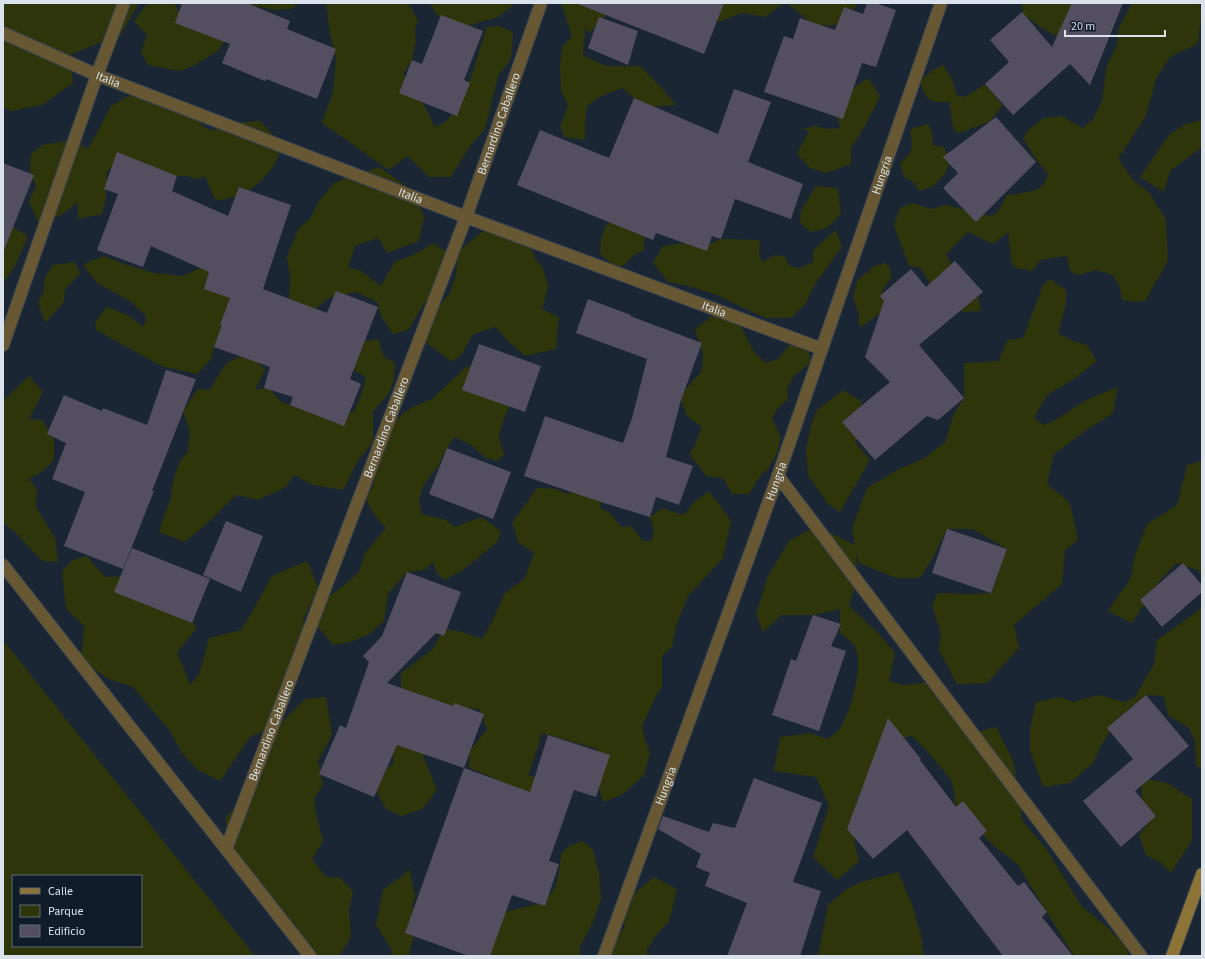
<svg xmlns="http://www.w3.org/2000/svg" width="1205" height="959" font-family="'Source Sans 3',sans-serif">
	<style>
		.green { fill: #2f350b; fill-rule: evenodd }
		.building { fill: #534e60 }
		.lines { fill: none; stroke-linecap: round; stroke-linejoin: round }
		.street-casing { stroke: #394451; stroke-width: 14 }
		.secondary-casing { stroke: #394451; stroke-width: 14 }
		.street { stroke: #675733; stroke-width: 12 }
		.secondary { stroke: #8c7336; stroke-width: 12 }
		.labels { text-anchor: middle; dominant-baseline: central; stroke-width: 3; stroke-linejoin: round; paint-order: stroke }
		.street-label { font-size: 12px; fill: #dae2eb; stroke: #111c2a }
	</style>
	<rect width="100%" height="100%" fill="#1a2634"/>
	<path class="green" d="M3,3H139L121,34L70,55L73,83L42,105L11,111L3,108Z
		M148,3H175L178,12L194,13L225,3H299L292,9L275,10L241,3L237,23L218,51L195,65L180,71L148,65L141,52L147,35L134,21Z
		M326,3H408L418,20L415,30L416,41L412,60L403,74L410,81L417,97L424,105L435,127C465,119 477,54 487,27L499,26L513,32L511,59L498,76L485,129L470,146L451,177H429L407,156L389,170C366,155 345,138 322,123L333,92L336,58L330,34Z
		M430,3H512V6L497,18L479,22L463,28C448,22 437,20 430,3Z
		M561,3H616L590,33L585,28L583,55L606,66H640L660,86L676,105L650,107L634,98L622,88L600,97L587,106L585,124V140L564,137L560,126L568,106L561,91L560,65L562,47L572,36Z
		M714,3H784L765,17L742,13L719,22L713,9Z
		M787,3H858L854,9L836,25L815,26Z
		M1021,3H1079L1081,18L1057,36L1042,28L1024,15Z
		M1132,3H1198L1202,9L1198,44L1170,57L1156,79L1146,116L1118,159L1134,181L1149,192L1166,220L1168,261L1145,301L1138,302L1122,300L1120,287L1113,275L1096,270L1078,275L1070,271L1067,256L1040,260L1033,271L1016,268L1011,261L1008,232L993,244L968,232L946,254L948,259L956,270L976,286L981,311L963,312L940,292L934,291L921,268L909,266L894,225L900,208L913,203L931,209L946,205L989,216L997,213L1007,195C1015,194 1037,192 1042,186C1045,183 1046,178 1048,174L1035,158L1023,138L1029,129L1044,118L1061,116L1083,128L1093,119L1102,102L1106,68L1117,45L1119,28Z
		M943,65L952,79L957,95L965,97L985,84L1003,105L989,122L959,133L954,131L949,102C928,103 926,100 920,81L933,70Z
		M868,78L880,96L865,126L851,148V164L826,173L810,168L797,154L809,131L802,129L815,126L828,129L840,128L835,107L843,95Z
		M140,89L198,114L202,126L213,131L223,124L260,121L283,145C279,154 275,166 268,173C255,189 237,200 216,200L208,184L205,176L197,179L187,176H177L165,185L134,164L124,154L107,172L106,197L102,214L78,219V202L61,215L39,223L29,202L36,185L30,171L31,154L42,145L73,140L88,149L111,106Z
		M1202,120V146L1198,150L1170,171L1164,192L1140,177L1169,135L1185,124Z
		M929,124L932,134L933,145L944,147L951,162L944,175L932,187L919,191L913,182L904,177L900,163C914,150 913,149 910,131L915,127Z
		M379,167L409,188L424,216L419,241L387,253L378,238L355,246L348,268L360,270L381,286L395,261C410,258 421,251 433,243L446,252L434,290L426,301L408,330L393,334L381,316L377,302L356,292L329,298L311,312L289,299L290,278L287,256L299,228L310,219L319,201L334,183Z
		M816,186L838,188L841,214L827,228L811,232L800,223L801,210Z
		M612,220L644,234V250L634,255L623,266L618,267L612,264L600,254L601,239L605,227Z
		M3,221L28,236L15,266L3,283Z
		M496,221L526,233L535,259L543,268L548,287L542,309L559,317L556,349L525,356L509,342L495,327L472,335L462,354L452,362L426,342L429,318L450,293L456,275L457,262L461,249Z
		M836,230L842,247L817,281L805,304L791,318H765L717,295L689,286L668,282L653,263L663,246L685,243L705,246L721,239L760,240L759,255L762,262L775,255L784,256L790,266L800,268L813,262V251L815,248Z
		M104,256L121,263L154,273L183,276L206,265L246,300L214,347L211,359L197,374L161,366L96,330L95,322L107,307L129,316L144,327L146,316L130,301L97,283L83,265L91,261Z
		M75,262L80,274L65,289L64,302L45,323L38,302L44,291V279L53,265Z
		M885,263L890,267L891,278L882,290L884,297L883,311L861,327L859,324V314L853,297L857,281L874,266Z
		M1050,279L1066,290V304L1058,333L1073,341L1087,345L1097,361L1071,381L1047,395L1034,418L1044,425L1057,419L1086,400L1118,387L1113,413L1088,429L1054,454L1047,484L1070,503L1078,540L1065,550L1062,584L1014,625L1019,648L987,683L957,684L939,650L941,633L932,605L938,593L970,594L991,593L1007,549L973,529H947L933,557L920,578H896L859,563L856,552L857,579L849,606L877,632L895,653L889,681L903,685L931,682L948,712L968,734L996,727L1013,760L1020,800L1022,820L1047,850L1082,907L1105,925L1125,945L1129,956H1074L1018,865L992,844L956,807L952,781L928,752L911,735L882,750L875,777L859,795L856,802L854,840L859,861L837,880L813,857L829,806L816,777L774,771L780,737L811,733L827,739C832,736 838,732 841,727C851,710 865,663 854,645C852,641 845,637 840,633V609L813,615H782L763,632L756,614L768,576L789,541L816,526L855,545L852,529L867,488L897,470L925,458L945,442L953,416L964,398V363L999,361L1007,340L1023,338L1043,285Z
		M712,316L739,323L754,352L766,363L778,359L787,348L797,339L806,343L811,362L794,376L787,388L788,399L777,409L772,418L781,438L777,453L768,469L760,476L749,494H732L723,478L706,476L689,453L694,447L702,427L687,416L681,400L684,391L702,371L703,353L695,329Z
		M379,339L383,356L395,363L394,380L389,393L373,412V442L357,462L343,490L313,485L294,475L286,487L258,500L236,495C219,512 204,528 184,542L159,532L164,515L170,501L174,477L180,461L188,451L190,432L183,412L190,400L198,389L209,390L226,364L238,357L254,358L265,370L255,390L264,388L270,389L281,402L290,405L311,397L337,411L354,412L362,392L366,377L343,364L354,343Z
		M477,363L516,394L503,420L499,437L504,455L497,461L486,458L470,444L454,437L447,448L438,466L423,486L419,501L422,514L446,520L455,527L481,517L501,531L497,542L462,571L444,580L436,572L433,562L425,570L407,572L388,594L384,621L368,635L350,642L333,645L317,625L319,603L342,587L359,572L365,553L386,528L373,513L366,500L373,484L377,467L394,423L402,414L413,407L432,399L465,368Z
		M29,376L43,392L29,419L42,420L54,439V460L43,471L29,479L37,489L36,507L55,538L58,562L42,561L14,531L3,523V401Z
		M843,390L861,401L863,424L855,442L870,460L840,512L828,504L808,475L806,449L812,422L817,410Z
		M1202,461V577L1198,570L1176,563L1158,583L1132,623L1108,611L1131,578L1134,558L1147,524L1177,505L1187,465Z
		M571,479L606,485L600,508L610,513L621,527L631,526L643,541H652L654,529L650,517L663,508L670,511L684,515L694,502L709,491L731,521L723,558L688,596L676,626L672,647L662,656V687L656,696L642,726L645,740L650,753L644,775L623,794L604,802L599,790L602,774L597,749L542,733L533,762L528,775L535,777L553,793L547,805L489,776L469,768L470,751L487,729L479,709L459,707L435,733L423,757L437,790L422,809L402,816L386,809L377,792L373,772L393,765L394,734L411,697L401,687V673L433,649L443,629L462,632L482,639L493,620L504,594L525,578L534,553L519,543L512,523L537,488L556,489L569,495Z
		M87,556L105,577L126,576L188,606L196,629L177,652L184,669L190,685L199,675L209,638L241,630L253,610L272,576L307,561L319,589L303,619L308,642L269,729L250,737L220,781L198,770L182,753L170,731L133,687L106,678L81,659L84,626L66,609L62,572L72,560Z
		M1202,606V768L1196,766L1195,742L1189,728L1168,715L1164,696L1146,695L1118,718L1101,746L1093,763L1070,783L1043,787L1030,750V729L1036,702L1060,697L1073,702L1099,695L1125,702L1135,697L1154,664L1157,640L1195,613Z
		M3,640L255,956H3ZM13,876H141V946H13Z
		M326,697L332,735L318,761L323,785L314,799L315,808L323,841L312,859L326,877L340,878L353,891L349,911L351,937L339,956H304L243,874L226,836V817L262,778L268,742L285,719L305,699Z
		M1141,778L1167,783L1192,799V840L1171,873L1161,863L1146,855L1139,835L1151,820L1142,802Z
		M583,841L593,850L599,873L601,900L592,924L580,946V956H479L500,918L508,911L538,904L552,893L556,885L559,872L561,854L569,846Z
		M410,870L415,897L412,906L420,919L408,956H391L392,950L376,925L383,890Z
		M898,872L912,904L921,935L924,956H818L828,905L845,890L861,882Z
		M654,877L677,889L669,921L654,938L646,952L651,956H600L611,946L624,928L626,906L633,894Z"/>
	<path class="building" d="M182,3H247L290,21L287,29L336,49L317,99L266,79L265,81L222,63L230,44L175,23Z
		M578,3H724L704,54L578,4Z
		M867,3H875L896,10L876,67L862,63L843,119L764,92L784,36L793,39L800,18L835,30L844,7L863,14Z
		M1072,3H1123L1090,85L1070,64L1013,115L985,84L1009,62L990,40L1022,12L1052,47Z
		M441,15L483,31L464,80L470,83L457,116L399,93L412,60L422,64Z
		M599,17L638,31L628,65L588,48Z
		M734,89L771,102L748,162L803,184L791,219L735,199L721,239L712,236L707,251L656,233L653,240L517,185L540,130L609,158L634,98L718,134Z
		M996,117L1036,162L976,222L943,188L958,173L943,157Z
		M117,152L177,176L172,191L228,216L239,187L291,205L263,289L327,313L336,291L378,307L350,379L361,384L344,426L290,405L293,397L264,388L270,367L214,347L222,325H220L230,298L204,289L209,272L151,246L143,267L97,250L118,194L104,189Z
		M3,163L34,175L4,250L3,249Z
		M955,261L983,292L919,345L964,398L938,420L927,416L875,460L842,422L890,382L865,357L884,301L880,296L911,269L926,287Z
		M588,299L631,315L630,316L702,343L681,400L666,457L693,466L679,505L656,497L650,517L604,503L524,476L545,416L623,443L632,418L647,359L576,333Z
		M479,344L541,366L525,412L462,390Z
		M166,370L196,379L152,491H154L123,569L64,546L85,492L52,479L66,443L47,434L64,395L102,411L103,408L147,425Z
		M447,448L511,472L493,519L429,494Z
		M226,521L263,536L241,592L203,575Z
		M947,529L1007,549L991,593L932,573Z
		M132,548L210,579L192,623L114,592Z
		M1183,563L1202,585V592L1162,627L1140,600Z
		M407,572L461,592L444,636L436,633L387,683L453,706L454,703L484,714L464,768L397,745L374,797L319,774L340,725L346,728L369,662L363,656L382,636Z
		M813,615L841,624L831,646L846,651L819,731L772,715L791,659L796,661Z
		M1146,695L1189,746L1135,791L1156,816L1121,847L1083,801L1133,759L1107,728Z
		M888,718L921,759L920,760L956,807L963,801L987,831L979,838L1018,886L1024,882L1047,912L1042,917L1073,956H1003L907,830L873,859L847,829Z
		M548,735L610,755L596,797L574,790L549,861L559,864L545,906L512,895L490,956H469L405,933L464,768L530,792Z
		M754,778L822,803L793,882L821,891L800,956H727L747,903L705,886L710,873L696,867L701,854L658,829L663,816L709,832L713,823L735,828Z"/>
	<g class="lines">
		<g class="street-casing">
			<g id="street">
				<path id="s1" d="M3,33L97,75L466,217L822,349"/>
				<path d="M3,345L97,75L124,3"/>
				<path d="M778,476L1141,956"/>
				<path d="M3,565L310,956"/>
				<path id="s2" d="M226,849L466,217L541,3"/>
				<path id="s3" d="M604,956L778,476L941,3"/>
			</g>
		</g>
		<g class="secondary-casing">
			<path id="secondary" d="M1172,956L1202,874"/>
		</g>
		<use href="#street" class="street"/>
		<use href="#secondary" class="secondary"/>
	</g>
	<g class="labels">
		<g class="street-label">
			<text stroke="none"><textPath href="#s1" startOffset="115">Italia</textPath></text>
			<text stroke="none"><textPath href="#s2" startOffset="775">Bernardino Caballero</textPath></text>
			<text stroke="none"><textPath href="#s3" startOffset="829">Hungria</textPath></text>
			<text stroke="none"><textPath href="#s1" startOffset="439">Italia</textPath></text>
			<text stroke="none"><textPath href="#s1" startOffset="763">Italia</textPath></text>
			<text stroke="none"><textPath href="#s2" startOffset="451">Bernardino Caballero</textPath></text>
			<text stroke="none"><textPath href="#s3" startOffset="505">Hungria</textPath></text>
			<text stroke="none"><textPath href="#s2" startOffset="127">Bernardino Caballero</textPath></text>
			<text stroke="none"><textPath href="#s3" startOffset="181">Hungria</textPath></text>
		</g>
	</g>
	<rect width="1205" height="959" fill="none" stroke="#dae2eb" stroke-width="8"/>
	<rect x="12" y="875" width="130" height="72" fill="#111c2a" stroke="#616b77"/>
	<rect x="20" y="888" width="20" height="6" fill="#8c7336" stroke="#616b77"/>
	<text x="48" y="895" font-size="12" fill="#dae2eb">Calle</text>
	<rect x="20" y="905" width="20" height="12" fill="#2f350b" stroke="#616b77"/>
	<text x="48" y="915" font-size="12" fill="#dae2eb">Parque</text>
	<rect x="20" y="925" width="20" height="12" fill="#534e60" stroke="#616b77"/>
	<text x="48" y="935" font-size="12" fill="#dae2eb">Edificio</text>
	<path d="M1065 30v6h100v-6" fill="none" stroke="#dae2eb" stroke-width="2"/>
	<text x="1071" y="30" font-size="12" fill="#dae2eb" stroke="#111c2a" stroke-width="3" paint-order="stroke">20 m</text>
</svg>
